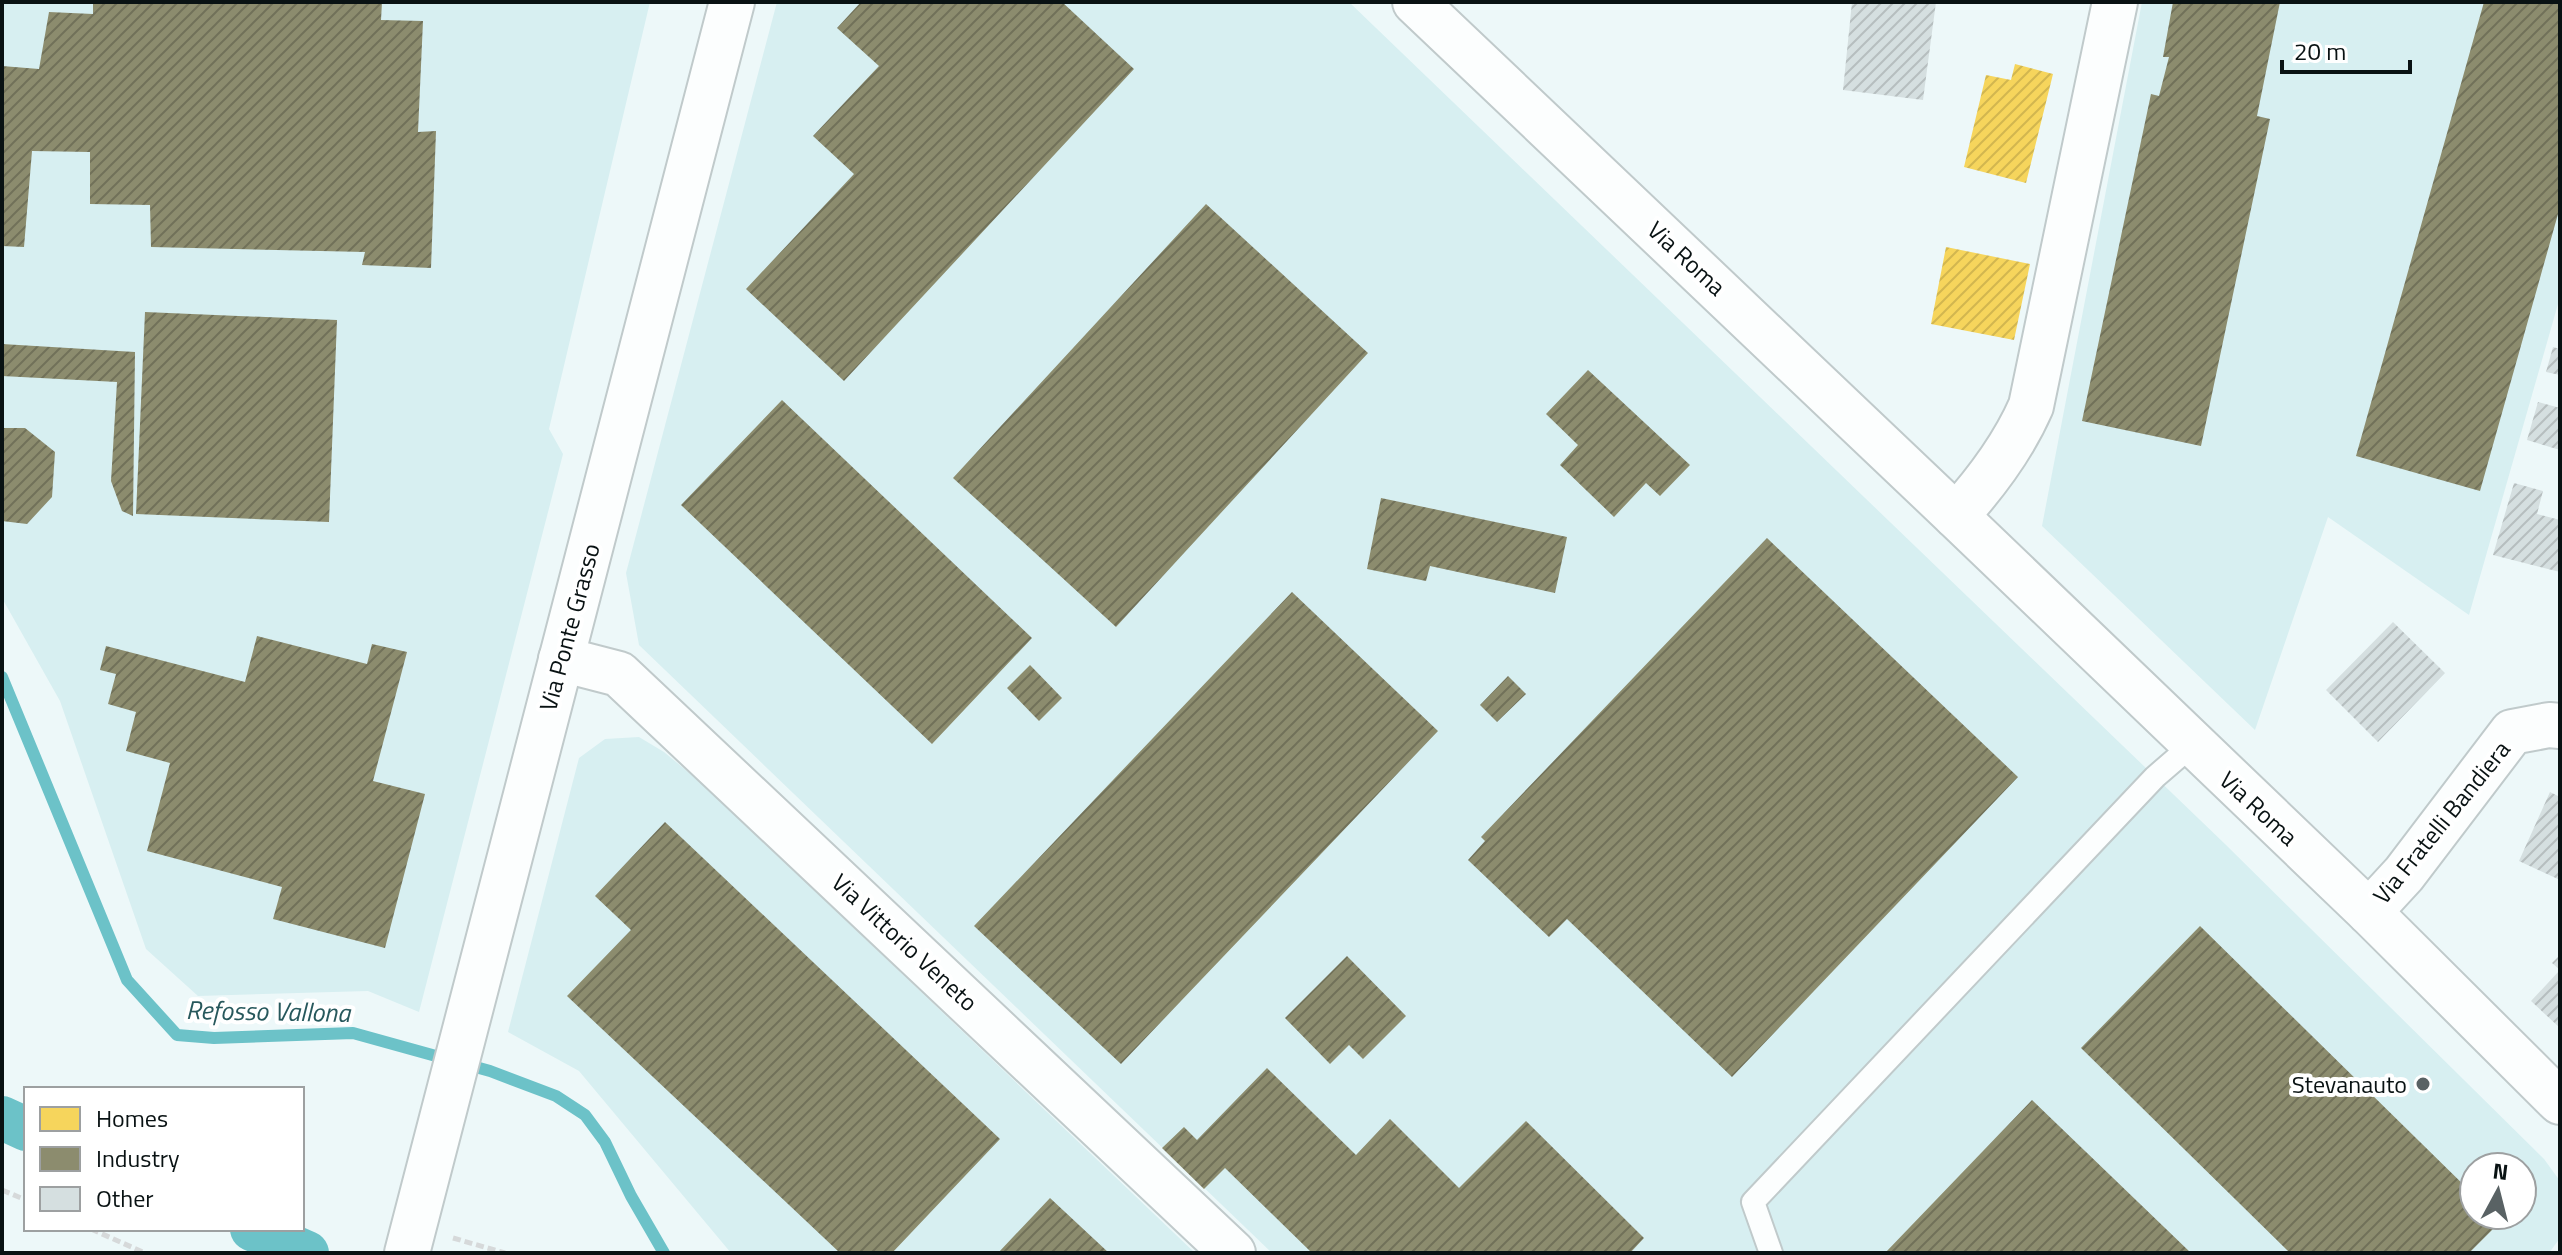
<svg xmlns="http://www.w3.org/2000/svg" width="2562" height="1255" font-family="'Titillium Web',sans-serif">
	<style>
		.built { fill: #d7eff1; fill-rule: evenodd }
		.homes { fill: url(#homes-hatch) }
		.industry { fill: url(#industry-hatch) }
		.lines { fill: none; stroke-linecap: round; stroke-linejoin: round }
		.stream { stroke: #6cc2c8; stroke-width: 12 }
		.canal { stroke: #6cc2c8; stroke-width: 44 }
		.building { fill: url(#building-hatch) }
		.lane-casing { stroke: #c0cacb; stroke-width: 26 }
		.street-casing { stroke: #c0cacb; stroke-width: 48 }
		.secondary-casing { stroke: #c0cacb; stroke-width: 48 }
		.path { stroke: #d6d9da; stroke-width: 5; stroke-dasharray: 8 4; stroke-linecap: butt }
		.lane { stroke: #fcfefe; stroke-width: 22 }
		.street { stroke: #fcfefe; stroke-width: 44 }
		.secondary { stroke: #fcfefe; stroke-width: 44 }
		.poi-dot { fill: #596264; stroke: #fff; stroke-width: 3 }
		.labels { text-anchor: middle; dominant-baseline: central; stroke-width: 8; stroke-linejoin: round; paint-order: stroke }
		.street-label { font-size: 24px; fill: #091213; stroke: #fff }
		.poi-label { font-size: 24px; fill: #091213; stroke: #fff; text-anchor: end }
		.water-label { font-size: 26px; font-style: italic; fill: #27585c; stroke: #fff }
	</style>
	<defs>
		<pattern id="homes-hatch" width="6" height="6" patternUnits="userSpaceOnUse" patternTransform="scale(2)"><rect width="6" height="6" fill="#f6d55c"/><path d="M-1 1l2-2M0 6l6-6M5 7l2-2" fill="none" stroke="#d2b64f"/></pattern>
		<pattern id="industry-hatch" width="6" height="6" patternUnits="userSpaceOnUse" patternTransform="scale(2)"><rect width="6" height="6" fill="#8c8c6e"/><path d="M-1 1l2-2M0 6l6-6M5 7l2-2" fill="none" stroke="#717159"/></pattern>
		<pattern id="building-hatch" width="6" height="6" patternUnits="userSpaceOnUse" patternTransform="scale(2)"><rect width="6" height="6" fill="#d5dfe0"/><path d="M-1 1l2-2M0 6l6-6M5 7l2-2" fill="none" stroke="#b6bebf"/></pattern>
	</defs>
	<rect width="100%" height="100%" fill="#edf8f9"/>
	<path class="built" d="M2,2H650L549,429L563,454L419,1012L368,991L198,996L146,949L60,701L2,598Z
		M777,2H1349L2225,844L2544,1159L2560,1181V1238L2549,1253H1272L639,645L626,573ZM2474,1167H2522V1215H2474Z
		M2142,2H2560V297L2469,615L2328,517L2255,730L2042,526Z
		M639,737L664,752L705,786L1195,1253H731L579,1071L508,1032L579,758L605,739Z"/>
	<path class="homes" d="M2015,64L2053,74L2026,183L1964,167L1986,75L2011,80Z
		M1946,247L2030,264L2014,340L1931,324Z"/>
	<path class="industry" d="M93,2H382L381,20L423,21L418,132L436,131L431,268L362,265L365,252L151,247L150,205L90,204V152L32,151L24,247L2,246V66L39,69L49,12L93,14Z
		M861,2H1062L1134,69L844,381L746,289L854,174L813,136L879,66L837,28Z
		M2173,2H2280L2257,116L2270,119L2201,446L2082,421L2151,94L2159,96L2169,57H2163Z
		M2484,2H2560V207L2480,491L2356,456Z
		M1206,204L1368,353L1116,627L953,478Z
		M145,312L337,320L329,522L136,514Z
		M2,344L135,352L133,516L122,511L111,481L117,382L2,376Z
		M1588,370L1690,465L1660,496L1646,483L1614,517L1560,465L1578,445L1546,414Z
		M782,400L1032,638L932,744L681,505Z
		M2,428H25L55,452L52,497L27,524L2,521Z
		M1381,498L1567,537L1555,593L1430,566L1426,581L1367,569Z
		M1767,538L2018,777L1732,1077L1567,919L1549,937L1468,860L1485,841L1481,837Z
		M1292,592L1438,731L1121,1064L974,926Z
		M257,636L367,664L372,644L407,652L373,781L425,794L385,948L273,919L282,887L147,851L170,763L126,751L136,712L108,704L116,674L100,670L106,646L245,682Z
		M1030,665L1062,698L1039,721L1007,688Z
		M1508,676L1526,694L1497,722L1480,705Z
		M665,822L1000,1139L892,1253H840L567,996L631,930L595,896Z
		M2200,926L2474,1195V1215H2495L2501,1221L2469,1253H2290L2081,1048Z
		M1347,956L1406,1016L1363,1059L1349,1045L1330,1064L1285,1018Z
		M1267,1068L1356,1155L1390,1119L1459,1188L1526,1121L1644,1238L1630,1253H1312L1225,1168L1204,1189L1162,1148L1184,1127L1197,1140Z
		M2032,1100L2191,1253H1885Z
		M1050,1198L1109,1253H998Z"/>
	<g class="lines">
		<path class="stream" d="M2,677L127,980L177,1035L214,1038L353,1033L490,1071L556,1096L585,1115L605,1142L631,1196L664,1253"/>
		<path class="canal" d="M2,1118L26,1129
			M252,1229L307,1253"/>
	</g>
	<path class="building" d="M1852,2H1936L1923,100L1843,90Z
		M2553,347L2560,349V375L2546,372Z
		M2538,402L2560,408V450L2527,440Z
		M2514,483L2543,491L2537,514L2560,520V572L2493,555Z
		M2393,622L2445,673L2378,742L2326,690Z
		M2550,792L2560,797V880L2519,861Z
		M2560,955V1028L2531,1001L2560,970L2552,963Z"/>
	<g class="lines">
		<g class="lane-casing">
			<path id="lane" d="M1771,1253L1753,1202L2155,777L2192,745"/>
		</g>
		<g class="street-casing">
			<path id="street" d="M1956,516C1985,484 2014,445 2031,406L2115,2
				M561,659L619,674L1233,1253
				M2369,912L2404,874L2512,732L2549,725L2560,726"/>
		</g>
		<g class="secondary-casing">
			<path id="secondary" d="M1415,2L1956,516L2369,912L2560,1102
				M407,1253L732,2"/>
		</g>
		<path class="path" d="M2,1190L26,1200
			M91,1229L145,1253
			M453,1238L505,1253"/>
		<use href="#lane" class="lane"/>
		<use href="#street" class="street"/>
		<use href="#secondary" class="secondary"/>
	</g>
	<circle class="poi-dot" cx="2423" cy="1084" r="8"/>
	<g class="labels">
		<g class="street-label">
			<text transform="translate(1687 258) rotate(43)">Via Roma</text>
			<text transform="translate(569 627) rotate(-75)">Via Ponte Grasso</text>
			<text transform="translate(2259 808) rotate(43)">Via Roma</text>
			<text transform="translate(2441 822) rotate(-51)">Via Fratelli Bandiera</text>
			<text transform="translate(905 942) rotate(43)">Via Vittorio Veneto</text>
		</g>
		<g class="poi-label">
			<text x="2407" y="1084">Stevanauto</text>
		</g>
		<g class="water-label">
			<text transform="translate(268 1011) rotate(1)">Refosso Vallona</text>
		</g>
	</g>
	<rect width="2562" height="1255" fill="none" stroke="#091213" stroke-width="8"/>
	<rect x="24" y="1087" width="280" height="144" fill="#ffffff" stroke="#9da0a1" stroke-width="2"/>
	<rect x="40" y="1107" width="40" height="24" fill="#f6d55c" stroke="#9da0a1" stroke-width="2"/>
	<text x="96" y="1127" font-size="24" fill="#091213">Homes</text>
	<rect x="40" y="1147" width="40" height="24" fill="#8c8c6e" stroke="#9da0a1" stroke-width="2"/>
	<text x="96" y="1167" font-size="24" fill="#091213">Industry</text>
	<rect x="40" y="1187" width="40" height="24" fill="#d5dfe0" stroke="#9da0a1" stroke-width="2"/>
	<text x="96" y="1207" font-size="24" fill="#091213">Other</text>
	<g transform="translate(2498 1191) rotate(7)"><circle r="38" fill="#ffffff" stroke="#9da0a1" stroke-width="2"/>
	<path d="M0-6L14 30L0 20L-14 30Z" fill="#596264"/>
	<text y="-12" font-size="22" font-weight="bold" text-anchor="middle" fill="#091213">N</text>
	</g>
	<path d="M2282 60v12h128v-12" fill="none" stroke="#091213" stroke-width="4"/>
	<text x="2294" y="60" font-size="24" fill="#091213" stroke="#ffffff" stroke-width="6" paint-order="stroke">20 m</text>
</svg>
